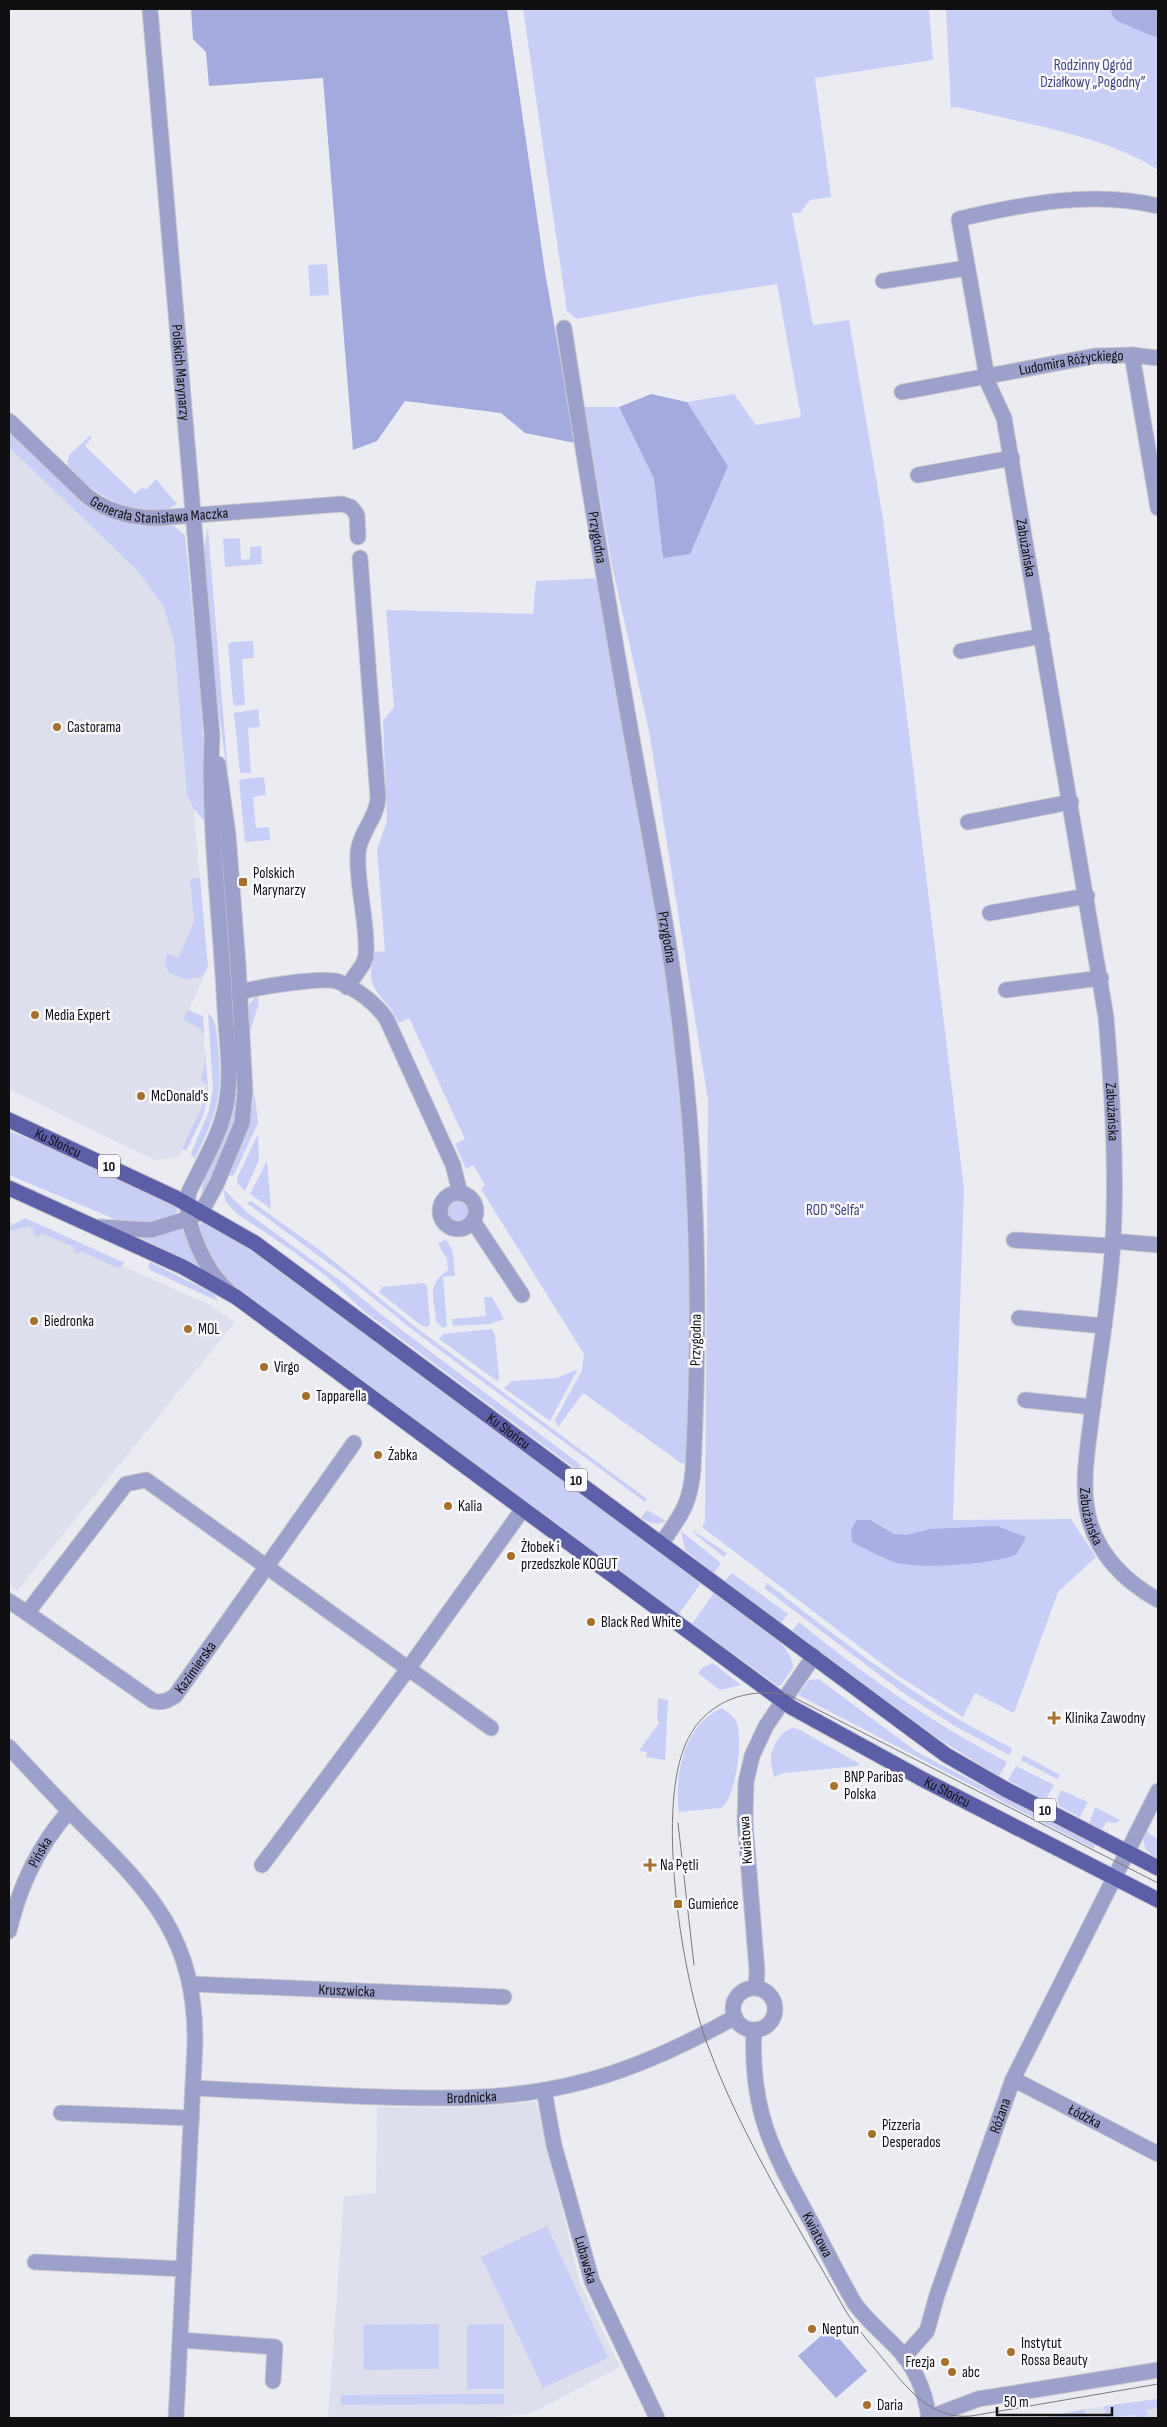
<svg xmlns="http://www.w3.org/2000/svg" width="1167" height="2427" font-family="'Sofia Sans Condensed',sans-serif">
	<style>
		.built { fill: #dddfec }
		.green { fill: #c9cef7 }
		.forest { fill: #a5aade }
		.water { fill: #aaafe3 }
		.lines { fill: none; stroke-linecap: round; stroke-linejoin: round }
		.river { stroke: #aaafe3; stroke-width: 28 }
		.minor-casing { stroke: #c8c9ce; stroke-width: 17 }
		.major-casing { stroke: #c8c9ce; stroke-width: 17 }
		.minor { stroke: #9ca0ca; stroke-width: 15 }
		.major { stroke: #5c5fa8; stroke-width: 15 }
		.tram { stroke: #79797d; stroke-width: 1 }
		.poi-dot { fill: #a6712b; stroke: #f9f9ff; stroke-width: 2 }
		.labels { text-anchor: middle; dominant-baseline: central; stroke-width: 5; stroke-linejoin: round; paint-order: stroke }
		.shield { fill: #f9f9ff; stroke: #565659; stroke-width: 1 }
		.shield-label { font-size: 14px; font-weight: bold; fill: #101012 }
		.park-label { font-size: 15px; fill: #414282; stroke: #f9f9ff }
		.street-label { font-size: 15px; fill: #101012; stroke: #f9f9ff }
		.poi-label { font-size: 15px; fill: #101012; stroke: #f9f9ff; text-anchor: start }
	</style>
	<rect width="100%" height="100%" fill="#ebecf2"/>
	<path class="built" d="M9,437L177,598L207,968L187,1015L202,1023L208,1084L207,1096L179,1157L154,1160L9,1089Z
		M9,1223H26L210,1305L235,1322L17,1591L9,1584Z
		M536,2102L580,2283L620,2367L530,2414L484,2418H328L344,2196L376,2193L377,2107L456,2108Z
		M1158,2399V2418H1041L1085,2409Z"/>
	<path class="green" d="M523,9H929L933,60L815,78L831,197L810,200L800,213H792L813,325L849,320L883,519L964,1189L953,1520L1071,1519L1096,1557L1058,1592L1014,1713L975,1693L963,1717L897,1675L702,1527L705,1522L708,1100L649,731L612,566L584,407H619L654,479L663,558L728,466L687,402L734,394L756,425L801,417L777,284L698,296L577,319L567,311Z
		M946,9H1158V170C1108,136 1017,122 957,107L951,108Z
		M327,264L329,295L310,296L308,265Z
		M9,432L85,505L118,521L139,526H174L185,535L201,697L207,824L194,809L187,795L174,641L164,607L138,571L9,447Z
		M90,436L92,437L85,446L135,494L141,488L147,489L156,479L177,504C150,524 102,499 82,480C76,474 69,470 67,462L70,454Z
		M207,529H208L230,797L217,697L204,552Z
		M240,538L241,560L250,559V547L261,546L262,564L225,567L223,539Z
		M603,578L652,850L691,1136L693,1464L681,1463L583,1393L558,1427L555,1420L582,1370L584,1354L481,1189L485,1185L473,1165L466,1169L455,1144L465,1139L409,1018L399,1023C383,990 362,993 375,952L385,951L377,850L387,821L383,721L394,707L386,610L533,614L536,581Z
		M253,641L254,658L242,659L245,705L235,706L233,703L228,645L231,642Z
		M258,709L260,727L248,728L251,773H240L234,713Z
		M264,777L266,795L253,797L256,828L269,827L270,840L245,842L239,781L243,779Z
		M200,878L208,967L202,977L185,979L169,973L165,963L167,953L179,958L194,921L190,879Z
		M257,995L259,1003L249,1035L247,1007Z
		M188,1010L203,1016L208,1092L203,1116L186,1151L182,1149L207,1096V1084L201,1081C205,1070 208,1039 201,1030C197,1025 189,1023 183,1020Z
		M208,1013C217,1021 217,1034 218,1045C223,1099 217,1111 195,1159L191,1155L192,1151L209,1111L213,1089Z
		M254,1089L258,1123L234,1175L231,1176L227,1175C240,1146 253,1121 254,1089Z
		M238,1090L233,1131L208,1186L201,1193L204,1179L230,1122Z
		M9,1131L51,1148L176,1206L178,1211C169,1226 132,1224 117,1220L9,1175Z
		M258,1134L259,1160L245,1191L237,1183V1178Z
		M267,1161L271,1209L250,1194Z
		M223,1189L248,1213L342,1282L382,1315L581,1465L577,1470L365,1312L327,1277L294,1252L236,1213L226,1202Z
		M448 1211a10 10 0 1 1 20 0a10 10 0 1 1-20 0Z
		M251,1201L321,1251L418,1329L647,1499L645,1502L414,1331L347,1277L247,1203Z
		M25,1218L125,1263L118,1268L81,1251L78,1254L74,1251L75,1248L42,1233L38,1237L33,1234L34,1230L28,1226L9,1231V1227Z
		M203,1222L253,1250L701,1583L679,1614L235,1286C218,1272 205,1250 200,1228V1224Z
		M186,1224L203,1268L137,1236Z
		M446,1239L453,1252L455,1276L443,1277L447,1326L443,1328L436,1321C434,1296 426,1286 448,1270L447,1259L438,1244Z
		M150,1262L214,1294L218,1301L150,1270L148,1266Z
		M424,1283L427,1286L430,1324L427,1327L422,1326L379,1292L382,1287Z
		M484,1297H492L504,1319L490,1324L453,1326L452,1319L486,1316Z
		M492,1329L495,1335L499,1378L497,1381L439,1339L443,1334Z
		M578,1369L550,1421L504,1388L512,1381L556,1378Z
		M647,1510L666,1521C657,1525 650,1524 641,1518Z
		M692,1530L727,1553L724,1557L696,1535Z
		M681,1531L721,1563L714,1573L685,1550Z
		M732,1573L788,1614L781,1623L725,1581Z
		M767,1583C845,1643 921,1703 1010,1747L1012,1750L1009,1755L953,1725L902,1692L764,1588Z
		M714,1593C734,1607 795,1642 793,1668L781,1685L778,1686L692,1624Z
		M799,1622C864,1675 932,1723 1007,1762L999,1776L939,1739L792,1631Z
		M713,1663L741,1685L720,1690L698,1673L702,1668Z
		M819,1679L917,1752L1095,1845L1094,1849L798,1695L809,1680Z
		M658,1698L668,1700L665,1760L646,1757L647,1752L639,1751L659,1723L657,1719Z
		M722,1708C727,1712 733,1715 736,1721C744,1737 736,1799 721,1808L679,1812C674,1775 684,1724 722,1708Z
		M794,1728L800,1730L860,1764L858,1766L783,1773L774,1777C773,1771 770,1762 771,1756C773,1745 782,1729 794,1728Z
		M1023,1755L1060,1775L1057,1779L1021,1760Z
		M1016,1766L1054,1785L1045,1801L1008,1780Z
		M1061,1790L1088,1802L1080,1817L1059,1806L1057,1799Z
		M1095,1807L1120,1820L1116,1823L1106,1822L1102,1830L1089,1824Z
		M1146,1831L1158,1840V1859C1146,1852 1140,1845 1146,1831Z
		M547,2226L608,2358L543,2388L481,2257Z
		M439,2324V2369L364,2370L363,2325Z
		M504,2324V2389H467V2325Z
		M504,2394V2404L341,2405V2395Z
		M1158,2399V2408L1147,2410V2418L1131,2415L1106,2418L1104,2406Z
		M1085,2409V2418H1042Z"/>
	<path class="forest" d="M191,9H507L545,272L575,443L525,433L501,413L405,401L377,441L353,450L323,78L209,86L206,52L193,39Z
		M651,394L687,402L728,466L690,554L663,558L654,479L619,407Z"/>
	<path class="water" d="M857,1520H870L894,1534L907,1535L930,1529L997,1526L1026,1537L1016,1555C992,1564 919,1570 894,1562C880,1557 866,1549 852,1542L851,1530Z
		M830,2328L867,2371L836,2398L798,2356Z"/>
	<g class="lines">
		<path class="river" d="M1125,9L1158,23"/>
		<g class="minor-casing">
			<g id="minor">
				<path id="s1" d="M150,9L212,735C208,828 221,919 225,1011C227,1041 232,1076 226,1105C220,1136 202,1164 189,1192C182,1223 206,1272 229,1292"/>
				<path id="s2" d="M1158,206C1092,190 1024,204 959,219L988,383L1004,418L1106,1017C1112,1090 1117,1166 1113,1240C1110,1301 1098,1361 1091,1421C1087,1453 1081,1487 1089,1519C1099,1556 1126,1582 1158,1600"/>
				<path d="M883,281L967,268"/>
				<path id="s3" d="M564,328C585,463 607,598 631,733C650,840 672,946 683,1053C699,1191 700,1331 693,1470C690,1505 681,1515 661,1544"/>
				<path d="M1132,355L1158,508"/>
				<path id="s4" d="M902,392L1095,356L1132,355L1158,358"/>
				<path id="s5" d="M9,421L87,496C108,512 131,518 157,518L342,504L351,507L357,515L358,537"/>
				<path d="M918,475L1012,458"/>
				<path d="M961,651L1042,636"/>
				<path d="M968,822L1071,802"/>
				<path d="M990,913L1087,896"/>
				<path d="M347,987L363,964L366,956C368,921 356,886 358,852C360,832 377,818 378,798L360,558"/>
				<path d="M1006,990L1101,978"/>
				<path d="M239,993C255,987 326,976 339,982C357,989 377,1004 387,1020L453,1165L460,1193"/>
				<circle cx="458" cy="1211" r="18"/>
				<path d="M473,1221L522,1295"/>
				<path d="M99,1227L151,1230L190,1218L202,1211L217,1183L242,1123L245,1091L238,964L228,834L218,764"/>
				<path d="M1014,1240L1112,1246"/>
				<path d="M1113,1241L1158,1245"/>
				<path d="M1019,1318L1104,1326"/>
				<path d="M1025,1400L1093,1407"/>
				<path d="M9,1601L27,1613L126,1484L146,1480L491,1728"/>
				<path id="s6" d="M27,1613L153,1701C162,1703 167,1701 175,1696L354,1443"/>
				<path d="M9,1747C33,1773 58,1800 83,1825C153,1894 196,1940 195,2044L176,2418"/>
				<path d="M262,1865L408,1669L523,1509"/>
				<path id="s7" d="M9,1931C20,1885 38,1847 69,1811"/>
				<path id="s8" d="M191,1984L504,1997"/>
				<path d="M756,1988L757,1971L745,1822L746,1782L752,1756L766,1726L814,1656"/>
				<circle cx="754" cy="2009" r="21"/>
				<path id="s9" d="M754,2030C750,2110 772,2151 810,2220C825,2248 839,2277 855,2304C867,2320 881,2332 895,2346C915,2366 925,2391 929,2418"/>
				<path id="s10" d="M1013,2079L1158,2154"/>
				<path id="s11" d="M193,2088C246,2091 299,2093 352,2096C431,2099 509,2102 586,2081C639,2067 687,2044 735,2017"/>
				<path id="s12" d="M544,2090L554,2145L592,2281L657,2418"/>
				<path d="M61,2113L192,2118"/>
				<path d="M35,2262L184,2269"/>
				<path d="M181,2340L275,2347L273,2381"/>
				<path id="s13" d="M904,2357L927,2331L937,2295L1013,2079L1158,1791"/>
				<path d="M928,2418L978,2399L1158,2370"/>
			</g>
		</g>
		<g class="major-casing">
			<g id="major">
				<path id="s14" d="M9,1120L176,1198L255,1243L946,1755L1005,1789L1158,1868"/>
				<path id="s15" d="M9,1188L183,1267L236,1297L791,1707L924,1780L1158,1900"/>
			</g>
		</g>
		<use href="#minor" class="minor"/>
		<use href="#major" class="major"/>
		<path class="tram" d="M678,1823L694,1965
			M1158,1883L789,1695C769,1691 748,1692 729,1700C708,1709 692,1726 684,1748C657,1816 682,1978 708,2046C742,2138 796,2222 844,2308C855,2327 870,2343 884,2360C907,2388 931,2420 971,2416L1158,2384"/>
	</g>
	<g class="poi-dot">
		<circle cx="57" cy="727" r="5"/>
		<rect x="238" y="877" width="10" height="10" rx="2.5"/>
		<circle cx="35" cy="1015" r="5"/>
		<circle cx="141" cy="1096" r="5"/>
		<circle cx="34" cy="1321" r="5"/>
		<circle cx="188" cy="1329" r="5"/>
		<circle cx="264" cy="1367" r="5"/>
		<circle cx="306" cy="1396" r="5"/>
		<circle cx="378" cy="1455" r="5"/>
		<circle cx="448" cy="1506" r="5"/>
		<circle cx="511" cy="1556" r="5"/>
		<circle cx="591" cy="1622" r="5"/>
		<path d="M1051.5 1710.5h5v5h5v5h-5v5h-5v-5h-5v-5h5z"/>
		<circle cx="834" cy="1786" r="5"/>
		<path d="M647.5 1857.5h5v5h5v5h-5v5h-5v-5h-5v-5h5z"/>
		<rect x="673" y="1899" width="10" height="10" rx="2.5"/>
		<circle cx="872" cy="2134" r="5"/>
		<circle cx="812" cy="2329" r="5"/>
		<circle cx="1011" cy="2352" r="5"/>
		<circle cx="945" cy="2362" r="5"/>
		<circle cx="952" cy="2372" r="5"/>
		<circle cx="867" cy="2405" r="5"/>
	</g>
	<g class="labels">
		<g class="shield">
			<rect x="98" y="1154.5" width="22" height="23" rx="4"/>
			<rect x="565" y="1468.5" width="22" height="23" rx="4"/>
			<rect x="1034" y="1798.5" width="22" height="23" rx="4"/>
		</g>
		<g class="shield-label">
			<text x="109" y="1166">10</text>
			<text x="576" y="1480">10</text>
			<text x="1045" y="1810">10</text>
		</g>
		<g class="park-label">
			<text x="1093" y="65">Rodzinny Ogród<tspan x="1093" dy="17">Działkowy „Pogodny”</tspan></text>
			<text x="835" y="1210">ROD "Selfa"</text>
		</g>
		<g class="street-label">
			<text stroke="none"><textPath href="#s4" startOffset="172">Ludomira Różyckiego</textPath></text>
			<text stroke="none"><textPath href="#s1" startOffset="365">Polskich Marynarzy</textPath></text>
			<text stroke="none"><textPath href="#s5" startOffset="184">Generała Stanisława Maczka</textPath></text>
			<text stroke="none"><textPath href="#s3" startOffset="212">Przygodna</textPath></text>
			<text stroke="none"><textPath href="#s2" startOffset="538">Zabużańska</textPath></text>
			<text stroke="none"><textPath href="#s3" startOffset="618">Przygodna</textPath></text>
			<text stroke="none"><textPath href="#s2" startOffset="1109">Zabużańska</textPath></text>
			<text stroke="none"><textPath href="#s14" startOffset="54">Ku Słońcu</textPath></text>
			<text transform="translate(696 1340) rotate(-89)">Przygodna</text>
			<text stroke="none"><textPath href="#s14" startOffset="591">Ku Słońcu</textPath></text>
			<text stroke="none"><textPath href="#s2" startOffset="1516">Zabużańska</textPath></text>
			<text stroke="none"><textPath href="#s6" startOffset="212">Kazimierska</textPath></text>
			<text stroke="none"><textPath href="#s15" startOffset="1120">Ku Słońcu</textPath></text>
			<text transform="translate(746 1840) rotate(-94)">Kwiatowa</text>
			<text stroke="none"><textPath href="#s7" startOffset="85">Pińska</textPath></text>
			<text stroke="none"><textPath href="#s8" startOffset="156">Kruszwicka</textPath></text>
			<text stroke="none"><textPath href="#s11" startOffset="279">Brodnicka</textPath></text>
			<text stroke="none"><textPath href="#s13" startOffset="262">Różana</textPath></text>
			<text stroke="none"><textPath href="#s10" startOffset="81">Łódzka</textPath></text>
			<text stroke="none"><textPath href="#s9" startOffset="218">Kwiatowa</textPath></text>
			<text stroke="none"><textPath href="#s12" startOffset="175">Lubawska</textPath></text>
		</g>
		<g class="poi-label">
			<text x="67" y="727">Castorama</text>
			<text x="253" y="873">Polskich<tspan x="253" dy="17">Marynarzy</tspan></text>
			<text x="45" y="1015">Media Expert</text>
			<text x="151" y="1096">McDonald's</text>
			<text x="44" y="1321">Biedronka</text>
			<text x="198" y="1329">MOL</text>
			<text x="274" y="1367">Virgo</text>
			<text x="316" y="1396">Tapparella</text>
			<text x="388" y="1455">Żabka</text>
			<text x="458" y="1506">Kalia</text>
			<text x="521" y="1547">Żłobek i<tspan x="521" dy="17">przedszkole KOGUT</tspan></text>
			<text x="601" y="1622">Black Red White</text>
			<text x="1065" y="1718">Klinika Zawodny</text>
			<text x="844" y="1777">BNP Paribas<tspan x="844" dy="17">Polska</tspan></text>
			<text x="660" y="1865">Na Pętli</text>
			<text x="688" y="1904">Gumieńce</text>
			<text x="882" y="2125">Pizzeria<tspan x="882" dy="17">Desperados</tspan></text>
			<text x="822" y="2329">Neptun</text>
			<text x="1021" y="2343">Instytut<tspan x="1021" dy="17">Rossa Beauty</tspan></text>
			<text x="935" y="2362" text-anchor="end">Frezja</text>
			<text x="962" y="2372">abc</text>
			<text x="877" y="2405">Daria</text>
		</g>
	</g>
	<rect width="1167" height="2427" fill="none" stroke="#101012" stroke-width="20"/>
	<path d="M997 2407v8h115v-8" fill="none" stroke="#101012" stroke-width="2.5"/>
	<text x="1004" y="2407" font-size="15" fill="#101012" stroke="#f9f9ff" stroke-width="4" paint-order="stroke">50 m</text>
</svg>
